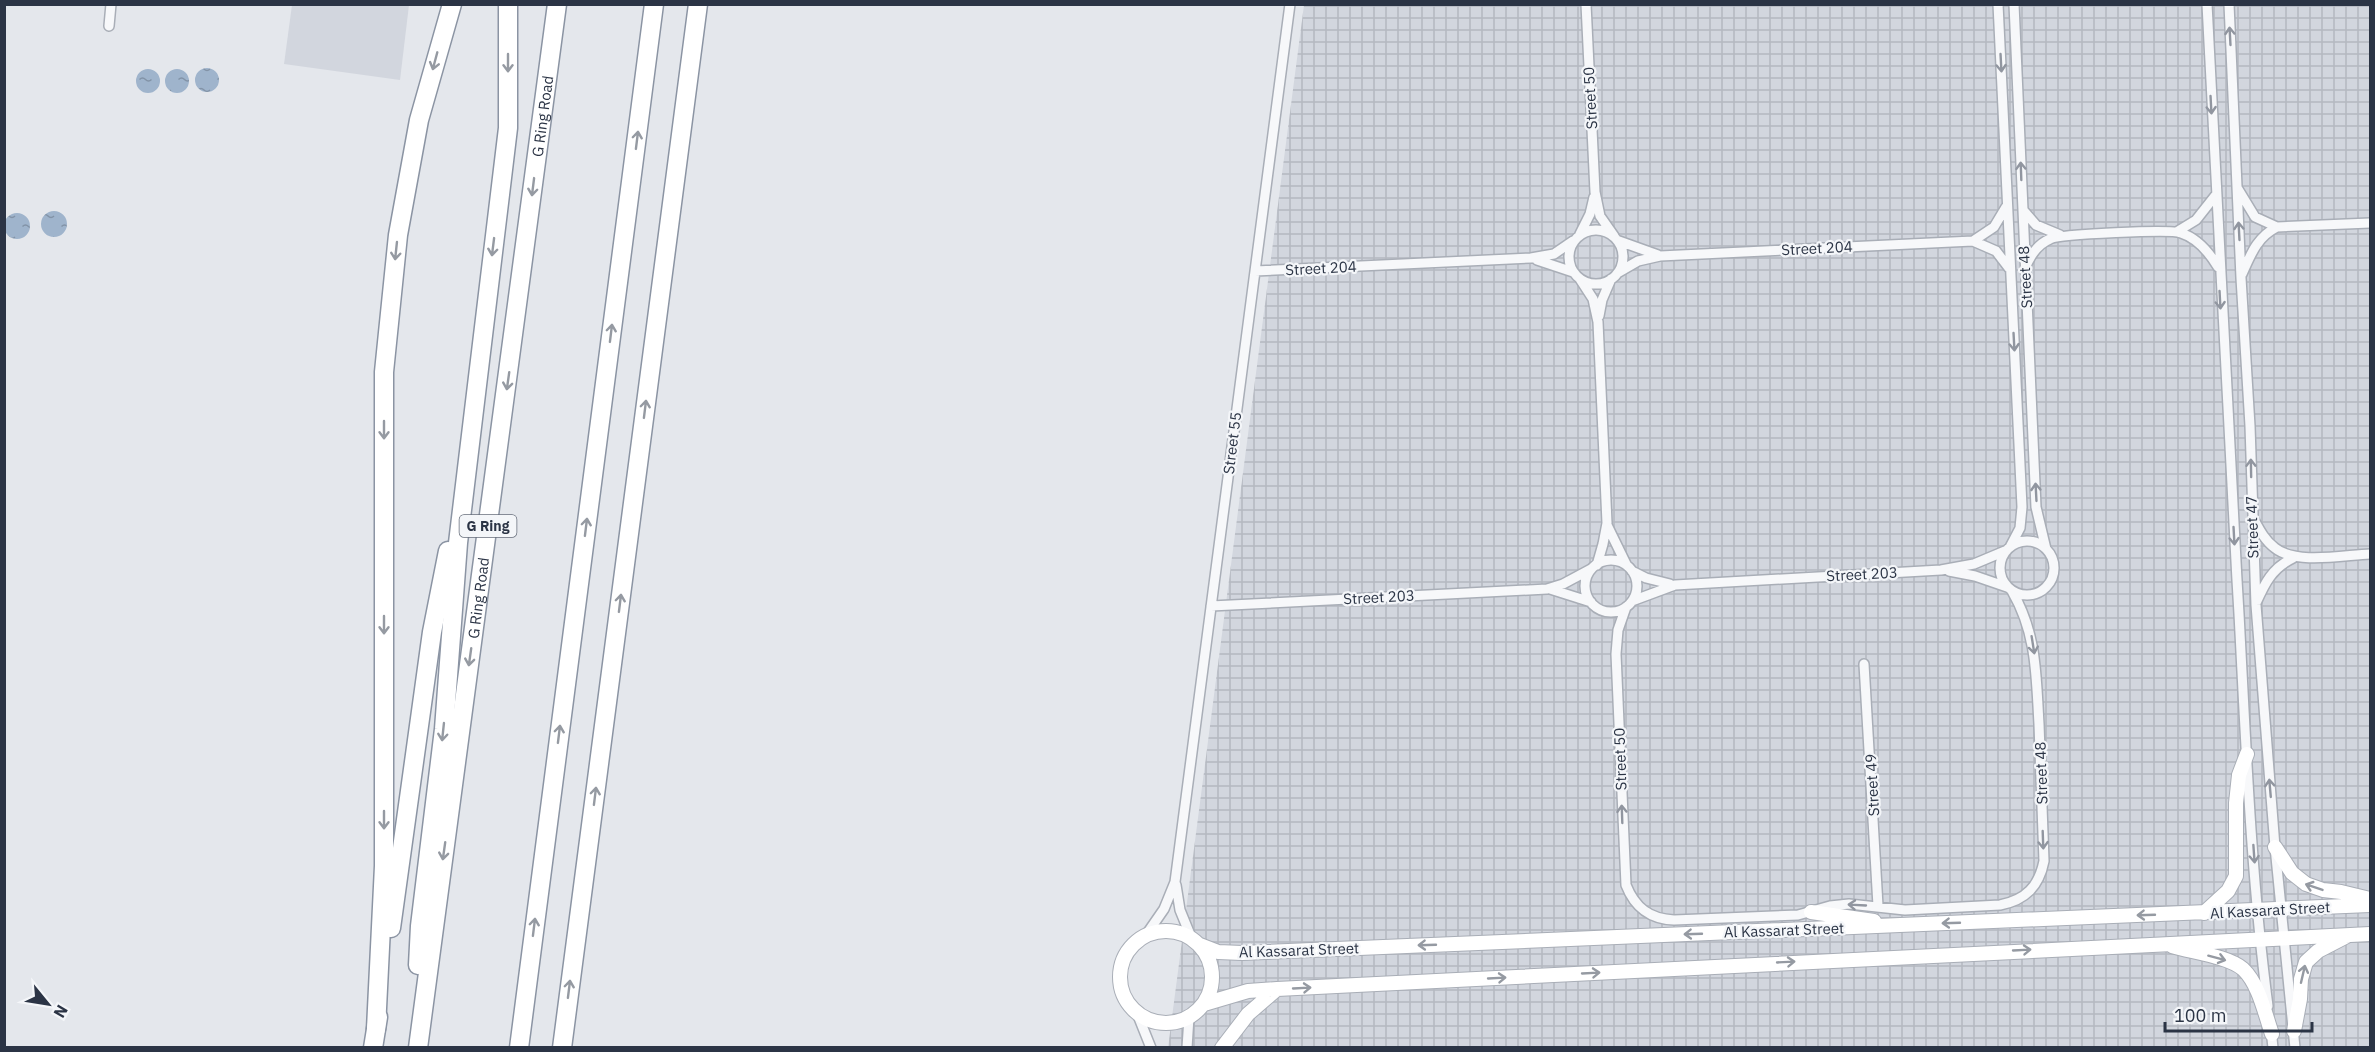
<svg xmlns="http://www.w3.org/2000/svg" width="2375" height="1052" font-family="'IBM Plex Sans',sans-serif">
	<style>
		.built { fill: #d2d6de }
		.industrial { fill: url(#industrial-grid) }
		.water { fill: url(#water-ripples) }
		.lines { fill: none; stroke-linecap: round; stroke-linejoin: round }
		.street-casing { stroke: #a9aeb7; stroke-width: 12 }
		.secondary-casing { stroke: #a9aeb7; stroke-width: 16 }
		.highway-casing { stroke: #8b94a3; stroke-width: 21 }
		.street { stroke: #f7f8fa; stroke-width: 9 }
		.secondary { stroke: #fff; stroke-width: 14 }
		.highway { stroke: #fff; stroke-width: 18 }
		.oneway { stroke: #9196a0 }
		.oneway2 { stroke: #959aa2 }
		.labels { text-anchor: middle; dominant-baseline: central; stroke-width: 4.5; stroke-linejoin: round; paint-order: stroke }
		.shield { fill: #f4f6f9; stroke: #676e7b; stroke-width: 1.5 }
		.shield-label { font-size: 14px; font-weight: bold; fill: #2b3445 }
		.street-label { font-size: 15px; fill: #2b3445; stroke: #f4f6f9 }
	</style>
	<defs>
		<pattern id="industrial-grid" width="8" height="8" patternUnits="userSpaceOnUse" patternTransform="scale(1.5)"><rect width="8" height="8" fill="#d2d6de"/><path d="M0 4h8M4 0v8" fill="none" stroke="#b4b8c0"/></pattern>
		<pattern id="water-ripples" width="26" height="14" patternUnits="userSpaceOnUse" patternTransform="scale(1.5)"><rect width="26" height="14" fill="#9fb4cc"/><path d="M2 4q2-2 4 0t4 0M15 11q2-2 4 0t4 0" fill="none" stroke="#8293a7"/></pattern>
	</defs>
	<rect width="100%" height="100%" fill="#e4e7ec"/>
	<path class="built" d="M292,5H409L400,80L284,64Z"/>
	<path class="industrial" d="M1304,5H2370V1047L1168,1048Z"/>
	<path class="water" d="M195 80a12 12 0 1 1 24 0a12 12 0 1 1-24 0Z
		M136 81a12 12 0 1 1 24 0a12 12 0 1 1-24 0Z
		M165 81a12 12 0 1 1 24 0a12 12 0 1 1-24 0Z
		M41 224a13 13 0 1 1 26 0a13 13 0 1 1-26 0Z
		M4 226a13 13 0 1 1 26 0a13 13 0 1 1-26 0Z"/>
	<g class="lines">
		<g class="street-casing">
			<path id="street" d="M1586,4L1595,192L1600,216L1614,236
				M1998,4L2022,507L2020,528L2010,547
				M2014,4L2036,507L2046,549
				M2207,4C2216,208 2227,411 2239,614C2246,745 2251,877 2268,1006
				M2229,4L2241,278L2250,426L2256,605L2275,847L2295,1048
				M109,26L111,4
				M2238,189L2255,217L2277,227L2370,223
				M2023,210L2036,225L2060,235
				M1569 257a27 27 0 1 1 54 0a27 27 0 1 1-54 0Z
				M2178,231L2196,220L2215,196
				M1580,234L1590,214L1594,197
				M1619,241L1658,255
				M1973,241L1994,227L2006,207
				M1537,260L1573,272
				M2026,266C2031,254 2038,244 2050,239C2060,234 2171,229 2181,233C2197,238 2209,252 2218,267
				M1255,271L1531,258L1554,254L1573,241
				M1619,272L1638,261L1660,256L1973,241L1996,251L2009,268
				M2242,274C2251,254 2257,237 2277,227
				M1580,279L1593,299L1598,322L1607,523L1603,544L1597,565
				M1599,316L1602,300L1611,279
				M2253,518C2259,529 2265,541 2275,548C2296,565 2344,555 2370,554
				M1607,525L1626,564
				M2000 568a27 27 0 1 1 54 0a27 27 0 1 1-54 0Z
				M1585 586a26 26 0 1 1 52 0a26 26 0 1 1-52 0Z
				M1632,571L1646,578L1670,584
				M1949,571L1975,576L2007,587
				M1550,589L1591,602
				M1632,601L1675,585L1941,570L1974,564L2005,551
				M2256,603C2265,583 2272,568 2293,558
				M1211,606L1547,589L1563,584L1591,569
				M1626,607L1618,630L1616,654L1626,885C1635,908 1650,919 1674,920L1798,915L1830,906L1849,904L1905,910L2000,905C2026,900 2039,886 2044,861C2042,815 2041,769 2039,724C2036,675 2037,634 2012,591
				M1864,664L1878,906
				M1176,885L1180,910L1191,937
				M1146,935L1164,909L1175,882L1290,4
				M1137,1013L1151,1048
				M2271,1029L2273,1048
				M1187,1048L1189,1017"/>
		</g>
		<g class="secondary-casing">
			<path id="secondary" d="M2275,847L2292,873L2306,884L2323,890L2341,892L2370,899
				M1811,912L1874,921
				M2204,913L2228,891L2236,876V803L2239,775L2247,754
				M1120 977a46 46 0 1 1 92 0a46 46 0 1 1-92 0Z
				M1200,945L1218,952L1242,953L2370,905
				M2172,946C2191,952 2228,956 2243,969C2259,984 2265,1014 2272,1034
				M1204,1004L1248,991L1277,989L2370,934
				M2294,1031L2300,999L2301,979L2306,962L2318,951L2347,936
				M1222,1048L1248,1014L1277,989"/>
		</g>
		<g class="highway-casing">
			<g id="highway">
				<path d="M391,928L432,632L448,551"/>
				<path d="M418,965L420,926L444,729L458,543L508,128V4"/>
				<path d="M376,1029L384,866V372L398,235L419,120L452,4"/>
				<path d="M373,1048L378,1017"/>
				<path id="s1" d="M418,1048L557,4"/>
				<path d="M519,1048L654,4"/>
				<path d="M562,1048L698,4"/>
			</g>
		</g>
		<use href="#street" class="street"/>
		<use href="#secondary" class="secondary"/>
		<use href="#highway" class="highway"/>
	</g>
	<defs><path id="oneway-shaft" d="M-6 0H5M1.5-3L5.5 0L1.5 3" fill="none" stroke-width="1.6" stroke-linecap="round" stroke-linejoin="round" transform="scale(1.5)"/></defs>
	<g class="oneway">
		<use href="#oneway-shaft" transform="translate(2230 36) rotate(-93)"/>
		<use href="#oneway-shaft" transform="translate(2001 63) rotate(87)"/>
		<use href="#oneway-shaft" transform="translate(2211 105) rotate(87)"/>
		<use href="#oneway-shaft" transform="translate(2021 171) rotate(-92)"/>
		<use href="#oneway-shaft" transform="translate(2239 231) rotate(-93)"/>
		<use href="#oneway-shaft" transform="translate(2220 300) rotate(87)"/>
		<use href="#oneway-shaft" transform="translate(2014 342) rotate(87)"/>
		<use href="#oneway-shaft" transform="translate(2251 468) rotate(-91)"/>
		<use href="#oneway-shaft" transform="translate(2036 492) rotate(-93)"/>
		<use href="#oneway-shaft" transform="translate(2234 536) rotate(87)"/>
		<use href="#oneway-shaft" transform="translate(2033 645) rotate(81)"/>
		<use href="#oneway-shaft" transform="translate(2270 788) rotate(-95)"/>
		<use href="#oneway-shaft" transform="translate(1622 814) rotate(-92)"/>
		<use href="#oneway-shaft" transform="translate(2043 840) rotate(88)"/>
		<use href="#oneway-shaft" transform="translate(2254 854) rotate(86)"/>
		<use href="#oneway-shaft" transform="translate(1857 905) rotate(-177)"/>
	</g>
	<g class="oneway2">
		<use href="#oneway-shaft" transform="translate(435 61) rotate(105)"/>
		<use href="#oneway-shaft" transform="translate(508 63) rotate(90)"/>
		<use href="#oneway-shaft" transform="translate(637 140) rotate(-83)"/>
		<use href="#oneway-shaft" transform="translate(533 187) rotate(97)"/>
		<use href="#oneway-shaft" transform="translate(493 247) rotate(97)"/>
		<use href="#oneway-shaft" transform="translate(396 251) rotate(96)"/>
		<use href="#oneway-shaft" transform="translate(611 333) rotate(-83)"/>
		<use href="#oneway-shaft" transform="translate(508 381) rotate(98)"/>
		<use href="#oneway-shaft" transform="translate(645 409) rotate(-83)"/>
		<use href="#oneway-shaft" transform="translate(384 430) rotate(90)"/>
		<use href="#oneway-shaft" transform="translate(586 527) rotate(-83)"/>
		<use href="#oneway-shaft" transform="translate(620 603) rotate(-83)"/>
		<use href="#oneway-shaft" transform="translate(384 625) rotate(90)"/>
		<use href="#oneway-shaft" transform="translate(470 657) rotate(98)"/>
		<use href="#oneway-shaft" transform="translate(443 732) rotate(96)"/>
		<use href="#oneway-shaft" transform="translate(559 734) rotate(-83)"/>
		<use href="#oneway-shaft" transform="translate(595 796) rotate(-83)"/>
		<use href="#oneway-shaft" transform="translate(384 820) rotate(90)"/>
		<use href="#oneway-shaft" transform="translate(444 851) rotate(98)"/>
		<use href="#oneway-shaft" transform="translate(2314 887) rotate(-161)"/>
		<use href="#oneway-shaft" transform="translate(2146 915) rotate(178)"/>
		<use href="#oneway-shaft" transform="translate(1951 923) rotate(178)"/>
		<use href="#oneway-shaft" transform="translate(534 927) rotate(-83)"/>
		<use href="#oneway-shaft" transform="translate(1693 934) rotate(178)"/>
		<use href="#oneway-shaft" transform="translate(1427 945) rotate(178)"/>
		<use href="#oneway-shaft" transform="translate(2022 950) rotate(-3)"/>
		<use href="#oneway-shaft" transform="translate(2217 958) rotate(15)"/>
		<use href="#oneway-shaft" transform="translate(1786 962) rotate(-3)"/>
		<use href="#oneway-shaft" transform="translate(1591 973) rotate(-3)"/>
		<use href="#oneway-shaft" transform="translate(2303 974) rotate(-77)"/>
		<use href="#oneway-shaft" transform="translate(1497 978) rotate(-3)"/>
		<use href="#oneway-shaft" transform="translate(1302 988) rotate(-3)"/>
		<use href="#oneway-shaft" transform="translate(569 989) rotate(-83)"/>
	</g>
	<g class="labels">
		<rect class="shield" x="459.5" y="515" width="57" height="22" rx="4.5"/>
		<g class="shield-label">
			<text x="488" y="526">G Ring</text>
		</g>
		<g class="street-label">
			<text transform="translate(1590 98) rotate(-93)">Street 50</text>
			<text stroke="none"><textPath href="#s1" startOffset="940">G Ring Road</textPath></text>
			<text transform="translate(1817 248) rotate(-3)">Street 204</text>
			<text transform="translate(1321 268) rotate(-3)">Street 204</text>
			<text transform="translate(2025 277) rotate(-93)">Street 48</text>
			<text transform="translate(1232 443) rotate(-83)">Street 55</text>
			<text transform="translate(2252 527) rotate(-92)">Street 47</text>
			<text transform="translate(1862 574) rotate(-3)">Street 203</text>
			<text stroke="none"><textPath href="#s1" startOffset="454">G Ring Road</textPath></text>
			<text transform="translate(1379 597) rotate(-3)">Street 203</text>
			<text transform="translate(1620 759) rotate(-92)">Street 50</text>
			<text transform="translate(2041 773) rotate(-92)">Street 48</text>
			<text transform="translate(1872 785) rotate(-93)">Street 49</text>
			<text transform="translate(2270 910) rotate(-3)">Al Kassarat Street</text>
			<text transform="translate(1784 930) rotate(-2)">Al Kassarat Street</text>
			<text transform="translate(1299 950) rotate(-2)">Al Kassarat Street</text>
		</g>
	</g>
	<rect width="2375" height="1052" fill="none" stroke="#2b3445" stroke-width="12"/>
	<g transform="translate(48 1004) rotate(120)" stroke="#f4f6f9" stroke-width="4.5" paint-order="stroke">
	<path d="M0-4.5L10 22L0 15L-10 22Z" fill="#2b3445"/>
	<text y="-9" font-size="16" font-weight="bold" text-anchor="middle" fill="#2b3445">N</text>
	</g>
	<path d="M2165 1022v9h147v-9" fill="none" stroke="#2b3445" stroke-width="3"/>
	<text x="2174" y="1022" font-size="18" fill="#2b3445" stroke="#f4f6f9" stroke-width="4.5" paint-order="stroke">100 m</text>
</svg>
